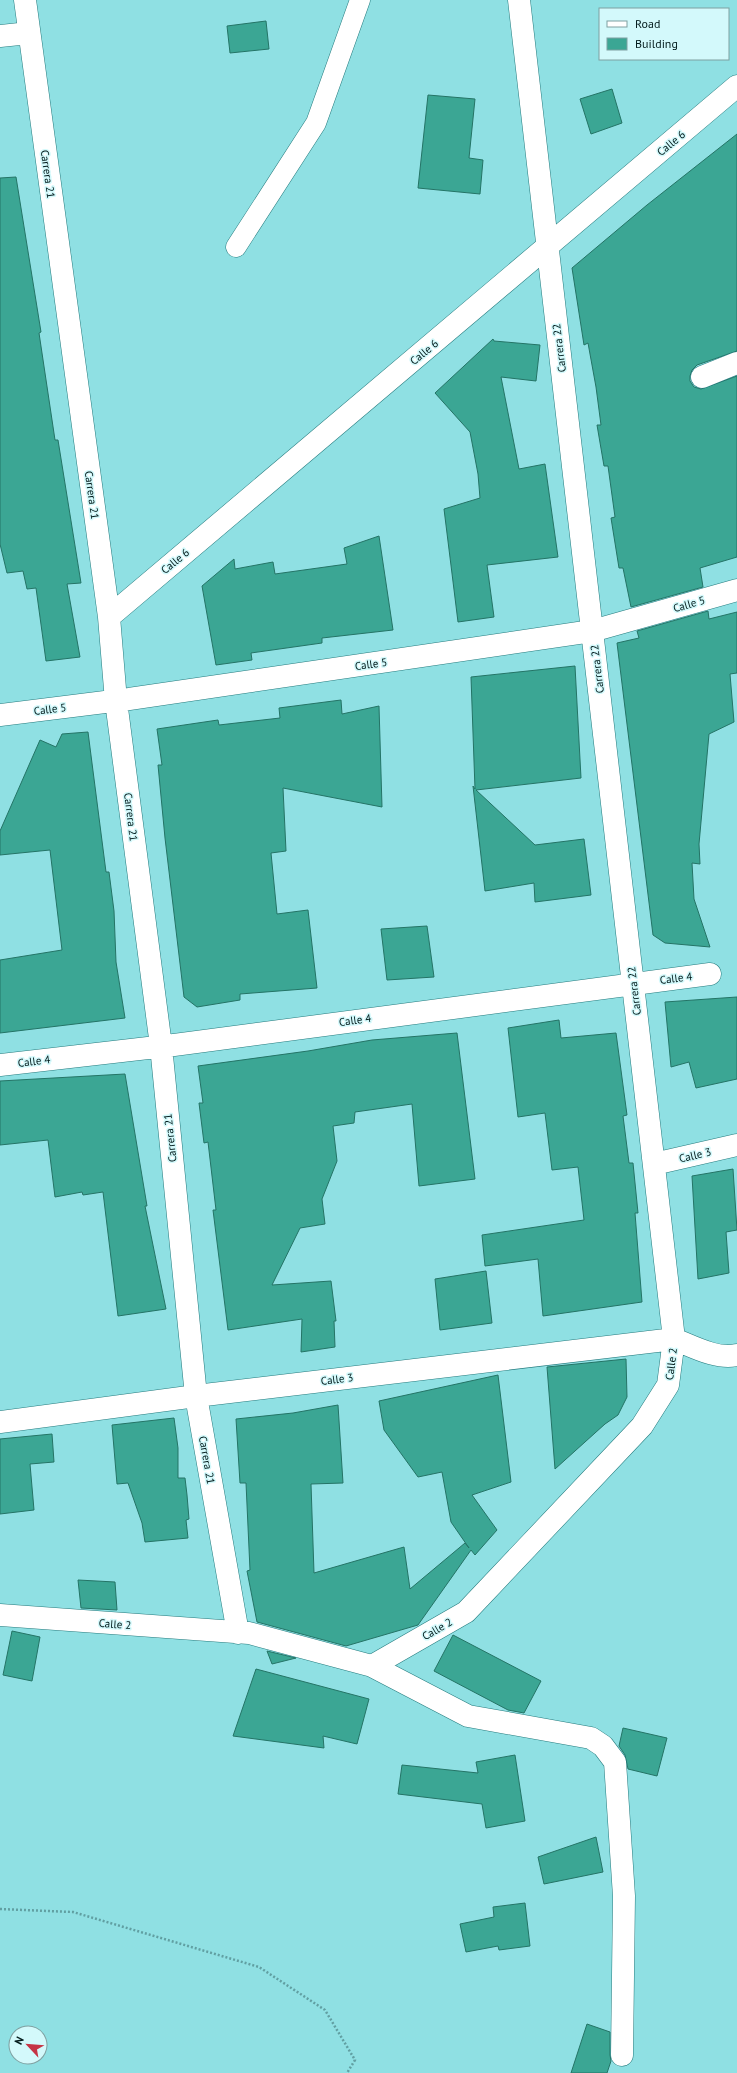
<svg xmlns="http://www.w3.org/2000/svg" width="737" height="2073" font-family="'PT Sans',sans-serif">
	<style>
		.building { fill: #3ba694; stroke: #247466 }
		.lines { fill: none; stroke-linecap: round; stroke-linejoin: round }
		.lane-casing { stroke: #257b7e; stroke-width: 21 }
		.street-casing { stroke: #257b7e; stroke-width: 23 }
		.path { stroke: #619fa2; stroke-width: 2.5; stroke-dasharray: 2 2; stroke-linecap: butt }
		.lane { stroke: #fff; stroke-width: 20 }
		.street { stroke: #fff; stroke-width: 22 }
		.labels { text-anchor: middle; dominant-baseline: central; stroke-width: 3; stroke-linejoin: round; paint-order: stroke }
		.street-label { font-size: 11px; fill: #021a1b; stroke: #d3f9fb }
	</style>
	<rect width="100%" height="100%" fill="#8fe0e3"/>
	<path class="building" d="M266,21L269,49L230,53L227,26Z
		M612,89L622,123L591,134L580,99Z
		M428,95L475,99L469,158L483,160L480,194L418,188Z
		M737,134V351L697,365L692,370L690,376V381L694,387L701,389L737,376V557L700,568L703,587L631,607L623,568H619L611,518L615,517L608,466H604L597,425H601L596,387L588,343L584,345L572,268L647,205Z
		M16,177L41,332L39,333L55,440H58L81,583L67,584L80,657L46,661L36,588L27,589L23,571L7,573L0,544V178Z
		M493,339L494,341L540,345L536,381L501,377L519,469L545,464L558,557L487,565L494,617L458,622L444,509L480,498L478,474L470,432L435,393Z
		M379,536L393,630L322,638V643L251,653L252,660L216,665L202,586L234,559L235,569L273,562L275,574L347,564L344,548Z
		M708,611L709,619L737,612V673L730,674L734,722L709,734L699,844L700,864L692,863L694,899L710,947L665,943L653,935L617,643L639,638L637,631Z
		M575,666L581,778L476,790L535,845L584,839L591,895L535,902L534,883L485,891L473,786L475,789L471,677Z
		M341,700L342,714L379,706L382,807L283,788L286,851L271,853L277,914L308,910L317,988L240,994V1000L197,1007L184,997L165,838L158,765H162L157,729L218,720L219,725L280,718L279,708Z
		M88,732L106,872H109L114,911L116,962L125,1018L0,1033V960L62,950L50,850L0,855V831L40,740L56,747L62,734Z
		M427,926L434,977L387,980L381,929Z
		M737,997V1079L696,1088L689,1062L671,1067L665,1002Z
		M559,1020L561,1038L616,1033L627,1115L623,1116L629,1163H633L638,1213H635L642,1302L543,1316L538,1259L485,1266L482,1235L584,1220L578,1167L552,1170L545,1113L518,1117L508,1028Z
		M457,1033L475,1179L419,1186L412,1104L355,1112L354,1123L333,1126L337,1161L322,1199L325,1224L300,1228L272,1285L331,1281L336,1321H334L335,1347L301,1352L302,1319L228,1330L213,1210H216L208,1142L204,1143L199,1103H203L198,1066L308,1051L372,1040Z
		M125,1074L147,1206H145L166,1309L118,1316L103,1192L83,1195L82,1192L55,1197L48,1140L0,1145V1081Z
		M733,1169L737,1230L726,1232L729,1273L698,1279L692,1176Z
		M486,1271L492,1323L440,1330L435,1279Z
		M626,1359L627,1397L618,1415L605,1424L555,1469L547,1367Z
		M498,1375L511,1482L472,1495L497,1530L475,1555L471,1550L418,1625L346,1646L257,1622L247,1571L250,1570L246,1483H240L236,1419L293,1413L338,1405L343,1483L311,1484L314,1573L404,1547L410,1589L465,1543L469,1548L451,1522L442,1472L418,1477L384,1430L379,1401Z
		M174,1418L178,1448V1478H185L187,1495L189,1519L186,1520L188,1538L145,1542L142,1523L128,1483L117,1484L112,1425Z
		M52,1434L54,1462L30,1464L34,1510L0,1514V1439Z
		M78,1580L115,1582L117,1610L81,1608Z
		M12,1631L40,1637L32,1681L3,1675Z
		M453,1635L541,1681L524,1713L508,1710L434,1671Z
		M267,1651L296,1658L272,1664Z
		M256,1669L369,1699L357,1744L323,1736L324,1748L233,1736Z
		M623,1728L667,1738L657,1776L628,1769L625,1755L619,1746Z
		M515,1755L525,1821L486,1828L482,1804L398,1794L402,1765L478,1773L476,1762Z
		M596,1837L603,1872L544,1884L538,1857Z
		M525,1903L530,1946L499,1950L498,1946L466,1952L460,1924L494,1917L493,1907Z
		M587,2024L610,2032V2055L611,2061L607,2073H571Z"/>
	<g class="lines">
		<g class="lane-casing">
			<path id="lane" d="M236,247L316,123L360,0"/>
		</g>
		<g class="street-casing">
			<path id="street" d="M25,0L109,617L116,701L161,1046L196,1396L238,1633
				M0,36L29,33
				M702,377L737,363
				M109,617L737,86
				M0,715L129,699L592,631L737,590
				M0,1065L174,1045L710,974
				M654,1164L737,1145
				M0,1422L196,1396L674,1339C692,1346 717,1360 737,1355
				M0,1615L249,1633L372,1666L466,1612L642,1426L668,1385L674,1339L519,0
				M372,1666L468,1716L591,1738L603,1746L615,1762L624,1896L622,2055"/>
		</g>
		<path class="path" d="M0,1909L73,1912L259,1967L325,2010L355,2060L347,2073"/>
		<use href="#lane" class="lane"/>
		<use href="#street" class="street"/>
	</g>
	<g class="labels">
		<g class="street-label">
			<text transform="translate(671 143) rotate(-40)">Calle 6</text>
			<text transform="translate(48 174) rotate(82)">Carrera 21</text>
			<text transform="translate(559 348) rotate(-97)">Carrera 22</text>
			<text transform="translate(424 352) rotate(-40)">Calle 6</text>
			<text transform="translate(92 495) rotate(82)">Carrera 21</text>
			<text transform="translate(175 561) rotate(-40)">Calle 6</text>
			<text transform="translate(689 604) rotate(-16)">Calle 5</text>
			<text transform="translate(371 664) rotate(-8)">Calle 5</text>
			<text transform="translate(597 669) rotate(-97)">Carrera 22</text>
			<text transform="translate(50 709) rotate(-7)">Calle 5</text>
			<text transform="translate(131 817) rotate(83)">Carrera 21</text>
			<text transform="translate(676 978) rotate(-7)">Calle 4</text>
			<text transform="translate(634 991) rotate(-97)">Carrera 22</text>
			<text transform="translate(355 1020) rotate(-8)">Calle 4</text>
			<text transform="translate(34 1061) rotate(-7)">Calle 4</text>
			<text transform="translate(170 1138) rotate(-96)">Carrera 21</text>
			<text transform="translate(695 1155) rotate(-13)">Calle 3</text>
			<text transform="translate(671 1364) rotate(-83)">Calle 2</text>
			<text transform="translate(337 1379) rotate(-7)">Calle 3</text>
			<text transform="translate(207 1460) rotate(80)">Carrera 21</text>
			<text transform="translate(115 1624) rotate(4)">Calle 2</text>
			<text transform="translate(437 1629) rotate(-30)">Calle 2</text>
		</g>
	</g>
	<rect x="599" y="8" width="130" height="52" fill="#d3f9fb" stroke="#7fa0a1"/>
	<rect x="607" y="21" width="20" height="6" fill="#ffffff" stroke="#7fa0a1"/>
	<text x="635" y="28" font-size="12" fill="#021a1b">Road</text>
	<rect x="607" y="38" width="20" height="12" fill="#3ba694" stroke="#7fa0a1"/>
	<text x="635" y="48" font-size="12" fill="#021a1b">Building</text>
	<g transform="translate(28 2045) rotate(296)"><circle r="19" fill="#d3f9fb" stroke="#7fa0a1"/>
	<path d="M0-3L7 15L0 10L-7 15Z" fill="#c53445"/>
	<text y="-6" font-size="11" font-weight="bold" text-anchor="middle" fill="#021a1b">N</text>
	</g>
</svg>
